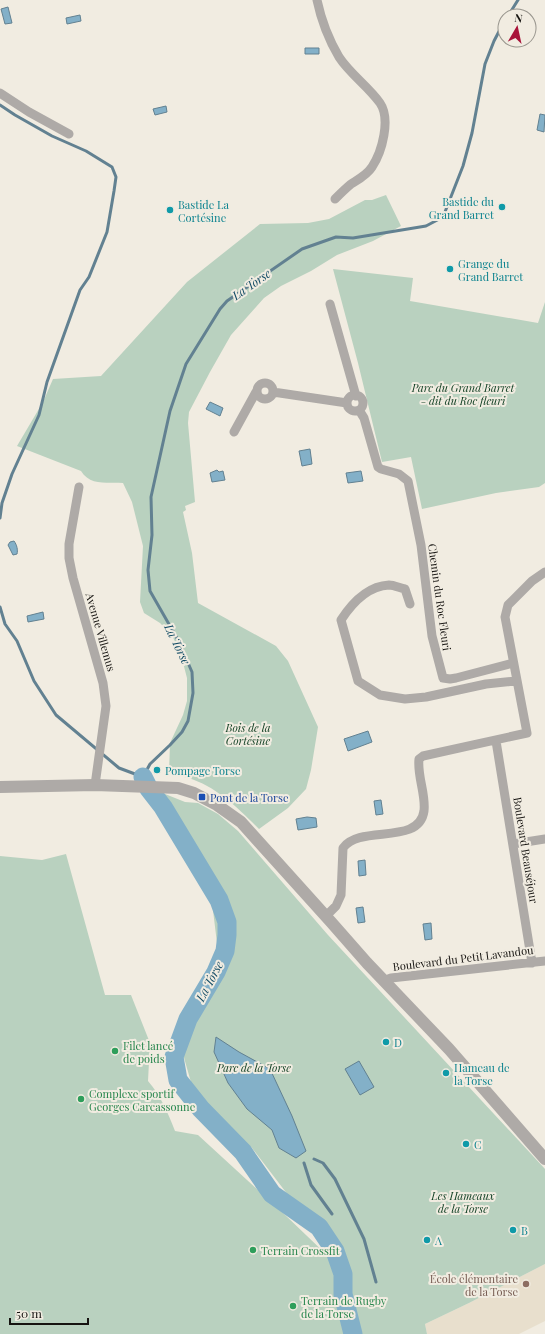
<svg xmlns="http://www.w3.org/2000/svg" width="545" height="1334" font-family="'Playfair Display',serif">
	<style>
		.built { fill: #e8dfcd }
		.green { fill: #b9d1bf }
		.water { fill: #83b0c8; stroke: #628191 }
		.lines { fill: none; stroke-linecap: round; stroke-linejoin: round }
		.stream { stroke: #628191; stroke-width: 3 }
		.river { stroke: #83b0c8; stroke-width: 19 }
		.minor { stroke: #aeaaa7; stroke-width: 9 }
		.tertiary { stroke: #aeaaa7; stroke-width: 12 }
		.culture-dot { fill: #0f9aa8; stroke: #f1ece1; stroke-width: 1.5 }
		.transit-dot { fill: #1a4fb4; stroke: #f1ece1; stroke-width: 1.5 }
		.leisure-dot { fill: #2e9e5b; stroke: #f1ece1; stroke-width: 1.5 }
		.education-dot { fill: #8d6e63; stroke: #f1ece1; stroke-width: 1.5 }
		.labels { text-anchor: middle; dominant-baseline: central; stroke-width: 4; stroke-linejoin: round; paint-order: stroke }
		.culture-label { font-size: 11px; fill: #0d838f; stroke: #f1ece1; text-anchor: start }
		.park-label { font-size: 11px; font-style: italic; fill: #0d3d20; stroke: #f1ece1 }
		.street-label { font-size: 11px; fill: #161411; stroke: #f1ece1 }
		.transit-label { font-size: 11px; fill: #164399; stroke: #f1ece1; text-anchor: start }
		.leisure-label { font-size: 11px; fill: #27864d; stroke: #f1ece1; text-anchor: start }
		.education-label { font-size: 11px; fill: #785e54; stroke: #f1ece1; text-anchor: end }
		.water-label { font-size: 12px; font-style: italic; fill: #104a64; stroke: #f1ece1 }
	</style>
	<rect width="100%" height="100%" fill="#f1ece1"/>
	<path class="built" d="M545,1264V1321L519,1334H427L425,1324L469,1303Z"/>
	<path class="green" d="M386,195L401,226L373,241L337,255L311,271L281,286L264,298L231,335L210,372L189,412L188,423L195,502L185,506L186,510L183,512L192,553L198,603L276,646L288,661L318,727L311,770L306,789L288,808L259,829C239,809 216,786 188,778C182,776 176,775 169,774L170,743L183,715L187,701V678L181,655L172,635L160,623L144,613L140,602L143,546L132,502L123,483C107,482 90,486 81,471L17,446L43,402L53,379L101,376L187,282L260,224L308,223L329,219L365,200H372Z
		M333,269L413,278L410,301L538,323L545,302V483L539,487L496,493L422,509L411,457L382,462L358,363Z
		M149,789L165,794L185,802L198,803L218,814L238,831L328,935L545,1169V1264L469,1303L425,1324L427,1334H0V856L42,860L66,854L105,995H131L150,1043L148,1081C161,1096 168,1113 175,1131L198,1135L282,1212L330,1258L288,1195L252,1148L198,1107L179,1040L188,1019L220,968L212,902L155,805Z"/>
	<path class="water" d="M8,7L12,23L5,24L1,9Z
		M80,15L81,21L67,24L66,18Z
		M305,48H319V54H305Z
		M166,106L167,112L155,115L153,109Z
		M540,114L545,115L544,132L537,130Z
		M210,402L223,408L220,416L206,409Z
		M310,449L312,464L302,466L299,451Z
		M217,470L219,472L223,471L225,480L212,482L210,473Z
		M361,471L363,481L348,483L346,473Z
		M14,541C17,545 18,550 17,554L13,555L8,545L10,542Z
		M43,612L44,619L28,622L27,616Z
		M368,731L372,742L348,751L344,739Z
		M381,800L383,814L376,815L374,801Z
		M307,817L316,818L317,827L298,830L296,819Z
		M365,860L366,875L359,876L358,861Z
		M363,907L365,922L358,923L356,908Z
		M431,923L432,939L425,940L423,924Z
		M216,1037L239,1052L270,1069L292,1116L306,1151L296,1158L279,1148L272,1130L247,1109L228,1083L214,1052Z
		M359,1061L374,1087L360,1095L345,1069Z"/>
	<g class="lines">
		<path class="stream" d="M508,16L518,0
			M0,105L15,115L52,136L86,151L112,167L116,177L114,191L107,232L89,277L80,290L47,382L39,415L12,474L2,503L0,518
			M0,607L5,624L17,641L34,681L56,715L119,768L143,777L150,764L170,745L182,732L188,721L193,693L192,672L178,640L150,591L148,570L152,535L151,497L170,411L186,364L220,309L227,301L302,249L336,237L353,238L426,226L443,217L463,166L472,133L485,64L494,41L505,20
			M314,1159L323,1163L335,1179L364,1239L376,1282
			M304,1163L311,1185L332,1214"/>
		<path class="river" d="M143,777L149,789L163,807L219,900L227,922V935L225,951L216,972L188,1019L174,1057L178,1080L201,1109L243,1152L272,1194L319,1227L335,1251L343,1274V1294L353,1334"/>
		<path class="minor" d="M317,0C321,19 329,40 339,57C350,74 368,86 380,103C391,119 382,152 372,167C367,175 359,179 351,184C345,189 340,194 335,199
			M0,93L29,112L69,134
			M330,304L356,396
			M257 391a8 8 0 1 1 16 0a8 8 0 1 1-16 0Z
			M273,392L347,403
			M347 403a8 8 0 1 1 16 0a8 8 0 1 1-16 0Z
			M359,410L364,418L378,467L381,469L399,474L408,481L421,545L432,636L443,678L450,679L456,678L513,663
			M234,432L256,392
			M79,487L69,544V558L73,578L103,683L106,706L95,785
			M410,604L405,589C400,588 394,585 389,585C368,586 352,603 341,620L358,681L380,695L405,699L426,697L486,684L516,681
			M496,741L532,963
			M513,844L545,839
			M326,916L336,906L341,895L343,848C360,824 419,846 424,811C426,794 417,776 419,759L423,756L527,733L505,617L508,605L532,581L545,572
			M383,981L391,978L545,961"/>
		<path class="tertiary" d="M0,787L95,785L178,788L194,793L217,805L241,822L331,922L367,963L449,1049L545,1159"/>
	</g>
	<g class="culture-dot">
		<circle cx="502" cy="207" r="4"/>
		<circle cx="170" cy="210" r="4"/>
		<circle cx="450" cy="269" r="4"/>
		<circle cx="157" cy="770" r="4"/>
		<circle cx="386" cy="1042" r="4"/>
		<circle cx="446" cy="1073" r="4"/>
		<circle cx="466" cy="1144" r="4"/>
		<circle cx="513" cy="1230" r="4"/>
		<circle cx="427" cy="1240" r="4"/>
	</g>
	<rect class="transit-dot" x="198" y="793" width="8" height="8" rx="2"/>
	<g class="leisure-dot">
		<circle cx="115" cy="1051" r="4"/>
		<circle cx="81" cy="1099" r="4"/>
		<circle cx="253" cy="1250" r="4"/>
		<circle cx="293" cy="1306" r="4"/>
	</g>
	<circle class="education-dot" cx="526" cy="1284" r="4"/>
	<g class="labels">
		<g class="culture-label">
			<text x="494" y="201" text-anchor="end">Bastide du<tspan x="494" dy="13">Grand Barret</tspan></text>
			<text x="178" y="204">Bastide La<tspan x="178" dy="13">Cortésine</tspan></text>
			<text x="458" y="263">Grange du<tspan x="458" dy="13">Grand Barret</tspan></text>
			<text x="165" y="770">Pompage Torse</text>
			<text x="394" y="1042">D</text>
			<text x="454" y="1067">Hameau de<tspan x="454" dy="13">la Torse</tspan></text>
			<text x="474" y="1144">C</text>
			<text x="521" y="1230">B</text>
			<text x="435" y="1240">A</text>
		</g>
		<g class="park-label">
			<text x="463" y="387">Parc du Grand Barret<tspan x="463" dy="13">- dit du Roc fleuri</tspan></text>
			<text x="248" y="727">Bois de la<tspan x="248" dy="13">Cortésine</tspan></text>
			<text x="254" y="1067">Parc de la Torse</text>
			<text x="463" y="1195">Les Hameaux<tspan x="463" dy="13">de la Torse</tspan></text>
		</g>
		<g class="street-label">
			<text transform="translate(440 597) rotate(82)">Chemin du Roc Fleuri</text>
			<text transform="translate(101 632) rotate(74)">Avenue Villemus</text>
			<text transform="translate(526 850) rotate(81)">Boulevard Beauséjour</text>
			<text transform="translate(463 958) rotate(-7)">Boulevard du Petit Lavandou</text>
		</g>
		<g class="transit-label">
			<text x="210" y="797">Pont de la Torse</text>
		</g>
		<g class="leisure-label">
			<text x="123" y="1045">Filet lancé<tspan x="123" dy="13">de poids</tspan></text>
			<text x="89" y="1093">Complexe sportif<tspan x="89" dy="13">Georges Carcassonne</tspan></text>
			<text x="261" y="1250">Terrain Crossfit</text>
			<text x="301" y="1300">Terrain de Rugby<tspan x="301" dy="13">de la Torse</tspan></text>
		</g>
		<g class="education-label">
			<text x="518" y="1278">École élémentaire<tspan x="518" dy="13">de la Torse</tspan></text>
		</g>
		<g class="water-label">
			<text transform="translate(251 284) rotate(-35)">La Torse</text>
			<text transform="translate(178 644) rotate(64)">La Torse</text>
			<text transform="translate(209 981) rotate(-62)">La Torse</text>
		</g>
	</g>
	<g transform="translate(517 28) rotate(9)"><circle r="19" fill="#f1ece1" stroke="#99968e"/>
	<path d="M0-3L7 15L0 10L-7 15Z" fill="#a91339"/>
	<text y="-6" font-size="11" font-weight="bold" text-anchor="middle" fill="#161411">N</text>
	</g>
	<path d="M10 1318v6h78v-6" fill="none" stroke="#161411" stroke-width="2"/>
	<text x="16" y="1318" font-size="12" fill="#161411" stroke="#f1ece1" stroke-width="3" paint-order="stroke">50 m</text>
</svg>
